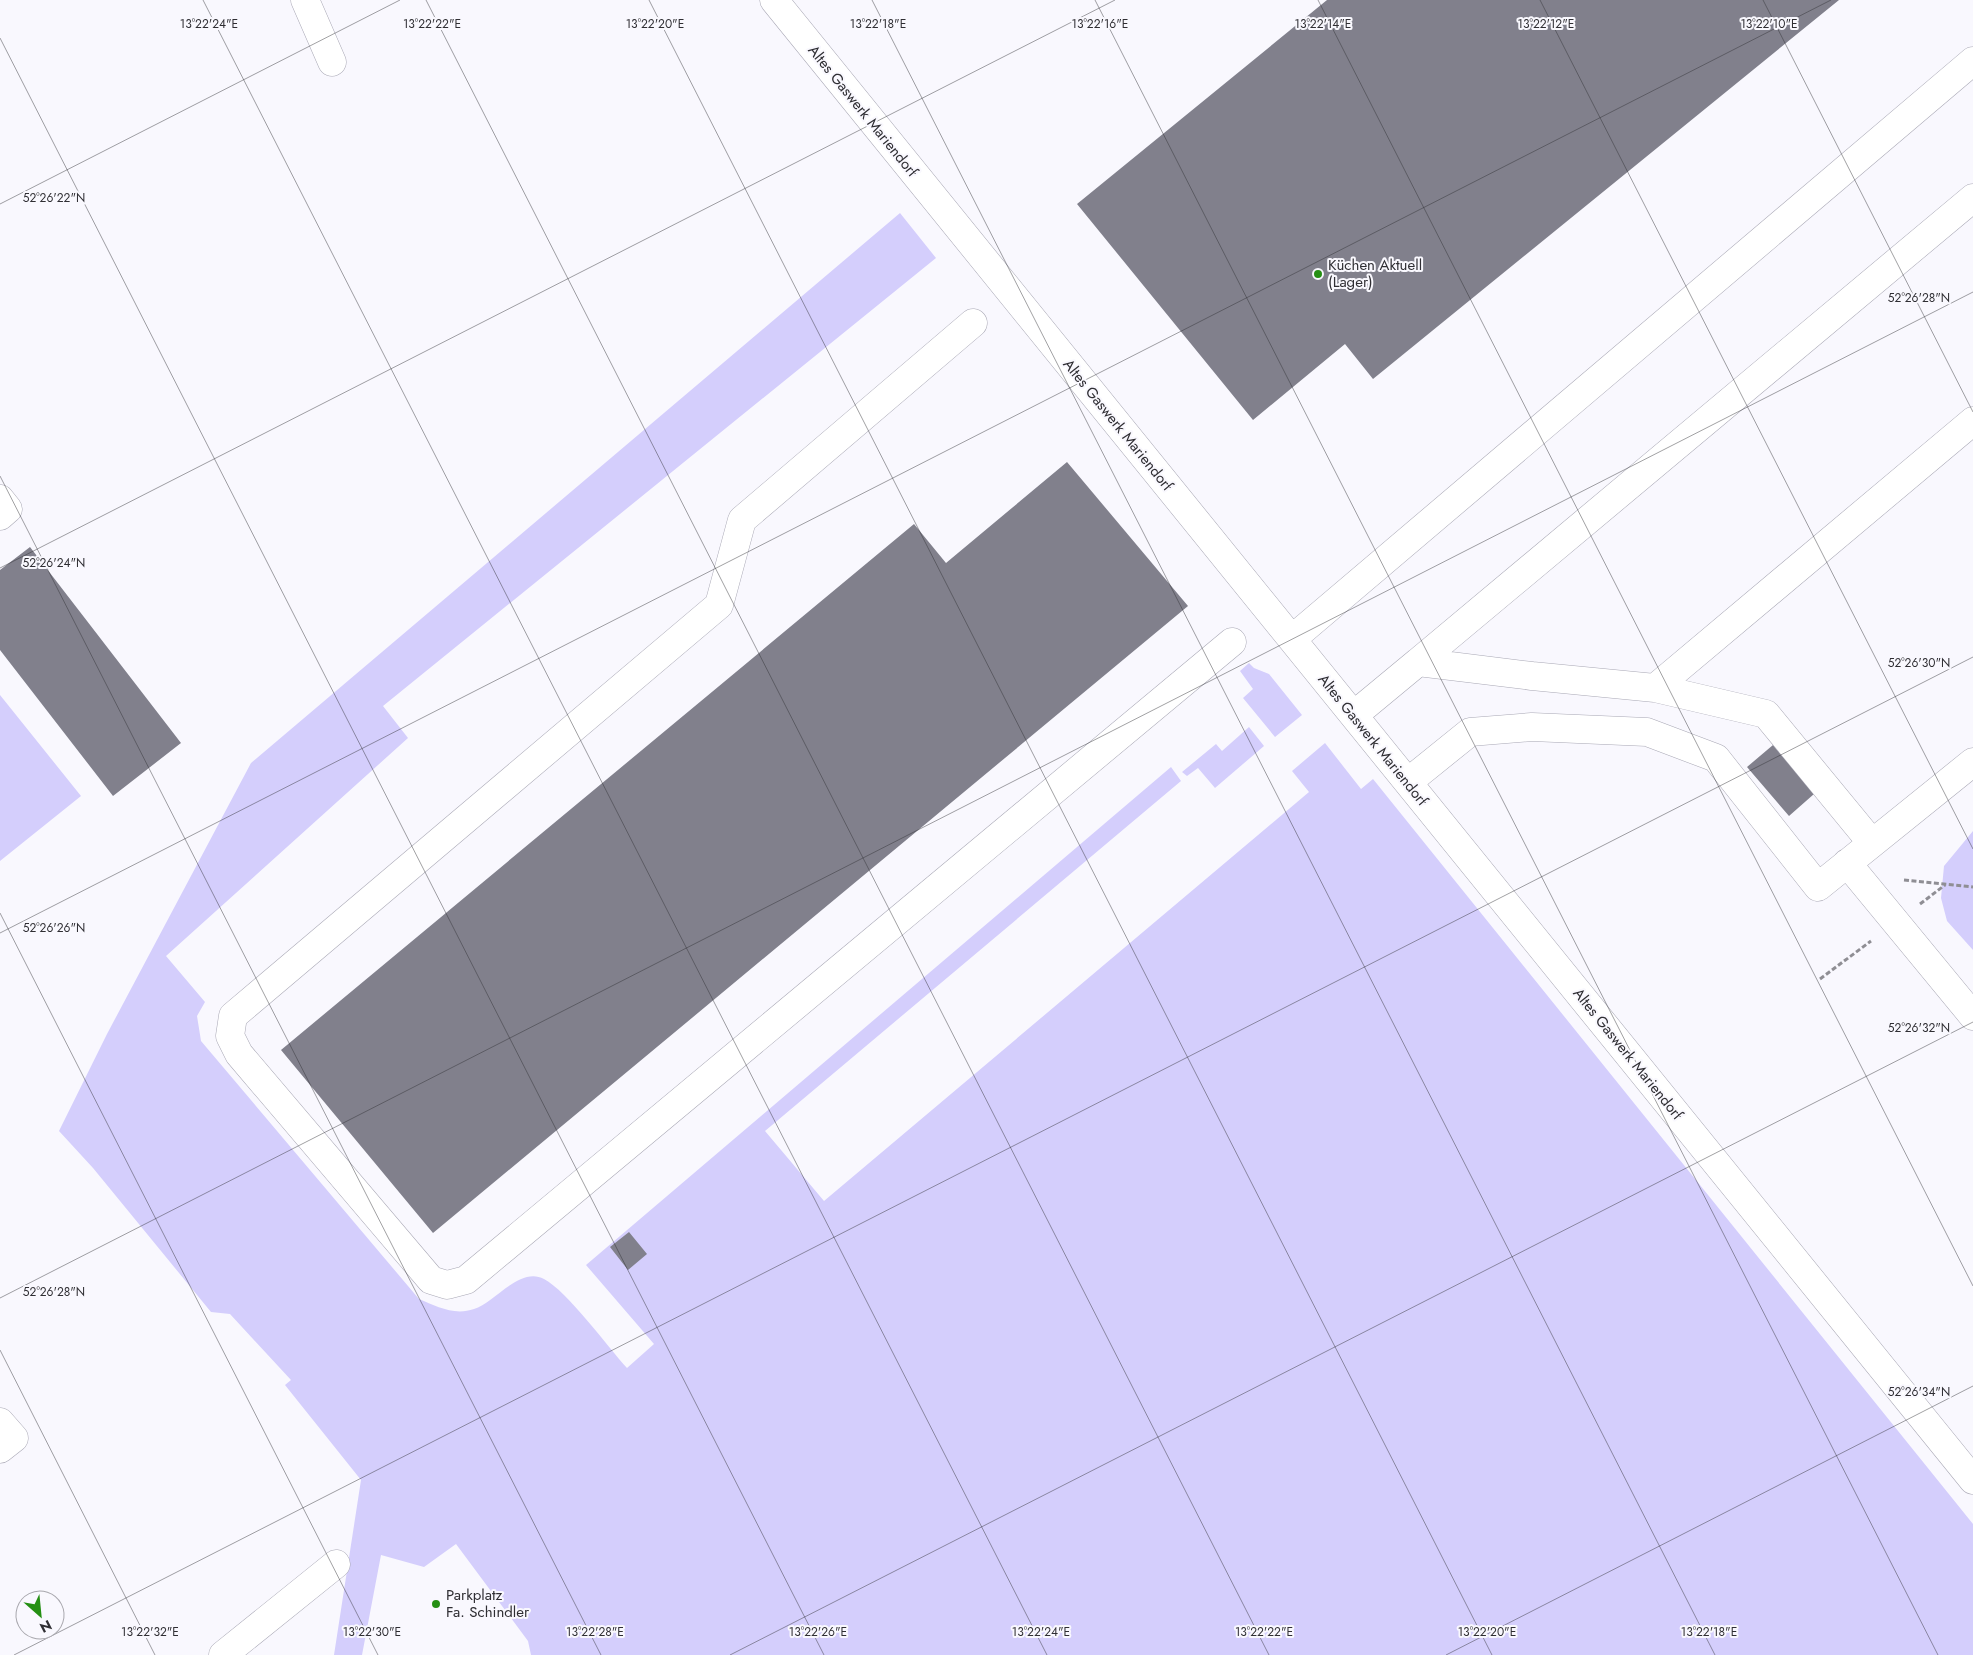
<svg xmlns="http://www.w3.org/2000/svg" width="1973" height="1655" font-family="Jost,sans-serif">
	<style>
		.green { fill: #d4cefc }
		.building { fill: #81808c }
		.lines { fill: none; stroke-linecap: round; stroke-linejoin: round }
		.minor-casing { stroke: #a9a8b5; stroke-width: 29 }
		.path { stroke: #8f8e94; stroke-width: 3; stroke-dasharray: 5 2.5; stroke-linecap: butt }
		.minor { stroke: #fff; stroke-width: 28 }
		.ticks { fill: none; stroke: #2f2e33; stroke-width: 1; stroke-opacity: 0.45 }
		.poi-dot { fill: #258f13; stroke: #f9f8fe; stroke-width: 2 }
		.labels { text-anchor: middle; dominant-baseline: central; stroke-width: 4; stroke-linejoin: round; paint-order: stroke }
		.street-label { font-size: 15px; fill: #2f2e33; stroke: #f9f8fe }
		.poi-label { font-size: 15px; fill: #2f2e33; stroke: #f9f8fe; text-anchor: start }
		.ticks-label { font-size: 12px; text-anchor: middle; fill: #2f2e33; stroke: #f9f8fe; stroke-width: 4; stroke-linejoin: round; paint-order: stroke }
	</style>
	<rect width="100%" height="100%" fill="#f9f8fe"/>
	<path class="green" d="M900,213L936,258L383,706L408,738L166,956L205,1002L197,1016L201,1041L419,1299C436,1306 454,1316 474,1309C494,1303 520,1266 544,1279C567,1291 608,1347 627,1368L654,1344L586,1265L1171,767L1181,781L765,1131L824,1201L1309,792L1292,771L1325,743L1361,789L1373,779L1973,1524V1655H531L528,1641L456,1544L424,1567L381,1555L362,1655H334L361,1480L285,1385L291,1380L230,1314L211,1312L93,1168L59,1131L107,1034L251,763Z
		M1249,663L1254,668L1269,674L1302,715L1275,737L1243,698L1253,689L1240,671Z
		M0,695L81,796L0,861Z
		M1249,727L1264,746L1215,788L1198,768L1187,776L1182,772L1216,744L1222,751Z
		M1973,831V950L1947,921L1941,898L1944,866Z"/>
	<path class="building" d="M1327,0H1839L1373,379L1345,344L1253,420L1077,204Z
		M1067,462L1188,606L433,1233L281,1050L914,524L946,563Z
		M30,547L181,743L113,796L0,650V570Z
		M1773,745L1814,794L1789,816L1747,767Z
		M629,1232L647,1254L628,1270L610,1247Z"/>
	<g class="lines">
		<g class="minor-casing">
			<path id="minor" d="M305,0L332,62
				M774,0L1973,1480
				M973,323L742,520L719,605L233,1016L230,1036L239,1054L431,1280L447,1285L466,1280L1232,642
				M0,499L8,509L0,516
				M1292,639L1973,61
				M1418,662L1973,198
				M1655,688L1973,421
				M1354,715L1418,662L1532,676L1655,688L1766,714L1872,843
				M1408,782L1470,732L1532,727L1647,732L1716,758L1818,887L1973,762
				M1847,863L1973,1016
				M0,1422L14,1438L0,1449
				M223,1655L336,1564"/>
		</g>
		<path class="path" d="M1904,880L1973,887
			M1920,904L1945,885
			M1820,979L1871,941"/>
		<use href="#minor" class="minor"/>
	</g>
	<path class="ticks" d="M203,0L1047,1655M426,0L1269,1655M649,0L1492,1655M872,0L1715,1655M1095,0L1938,1655M1318,0L1973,1286M1540,0L1973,849M1763,0L1973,412M0,38L824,1655M0,204L400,0M0,476L601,1655M0,568L1115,0M0,913L378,1655M0,933L1831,0M0,1298L1973,292M0,1350L155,1655M14,1655L1973,657M730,1655L1973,1022M1446,1655L1973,1386"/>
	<g class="poi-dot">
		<circle cx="1318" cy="274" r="5"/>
		<circle cx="436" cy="1604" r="5"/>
	</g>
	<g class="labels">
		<g class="street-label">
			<text transform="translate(863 111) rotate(51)">Altes Gaswerk Mariendorf</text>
			<text transform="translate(1118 425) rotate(51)">Altes Gaswerk Mariendorf</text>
			<text transform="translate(1373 740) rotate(51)">Altes Gaswerk Mariendorf</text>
			<text transform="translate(1628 1054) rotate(51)">Altes Gaswerk Mariendorf</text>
		</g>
		<g class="poi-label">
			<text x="1328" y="265">Küchen Aktuell<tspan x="1328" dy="17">(Lager)</tspan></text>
			<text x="446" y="1595">Parkplatz<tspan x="446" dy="17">Fa. Schindler</tspan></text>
		</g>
	</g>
	<g class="ticks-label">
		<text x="209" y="28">13°22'24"E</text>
		<text x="432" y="28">13°22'22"E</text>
		<text x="655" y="28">13°22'20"E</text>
		<text x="878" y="28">13°22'18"E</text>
		<text x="1100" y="28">13°22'16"E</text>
		<text x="1323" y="28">13°22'14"E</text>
		<text x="1546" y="28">13°22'12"E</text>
		<text x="1769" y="28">13°22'10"E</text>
		<text x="54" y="202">52°26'22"N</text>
		<text x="1919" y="302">52°26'28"N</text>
		<text x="54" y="567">52°26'24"N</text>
		<text x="1919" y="667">52°26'30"N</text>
		<text x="54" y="932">52°26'26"N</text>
		<text x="1919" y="1032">52°26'32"N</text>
		<text x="54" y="1296">52°26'28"N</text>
		<text x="1919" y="1396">52°26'34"N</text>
		<text x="150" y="1636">13°22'32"E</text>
		<text x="372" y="1636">13°22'30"E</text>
		<text x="595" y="1636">13°22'28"E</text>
		<text x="818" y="1636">13°22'26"E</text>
		<text x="1041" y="1636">13°22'24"E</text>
		<text x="1264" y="1636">13°22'22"E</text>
		<text x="1487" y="1636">13°22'20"E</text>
		<text x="1709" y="1636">13°22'18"E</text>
	</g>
	<g transform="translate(40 1615) rotate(153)"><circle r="24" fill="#f9f8fe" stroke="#a8a7ad"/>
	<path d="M0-4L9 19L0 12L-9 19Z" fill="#258f13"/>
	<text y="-8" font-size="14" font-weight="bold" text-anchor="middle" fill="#2f2e33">N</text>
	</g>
</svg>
